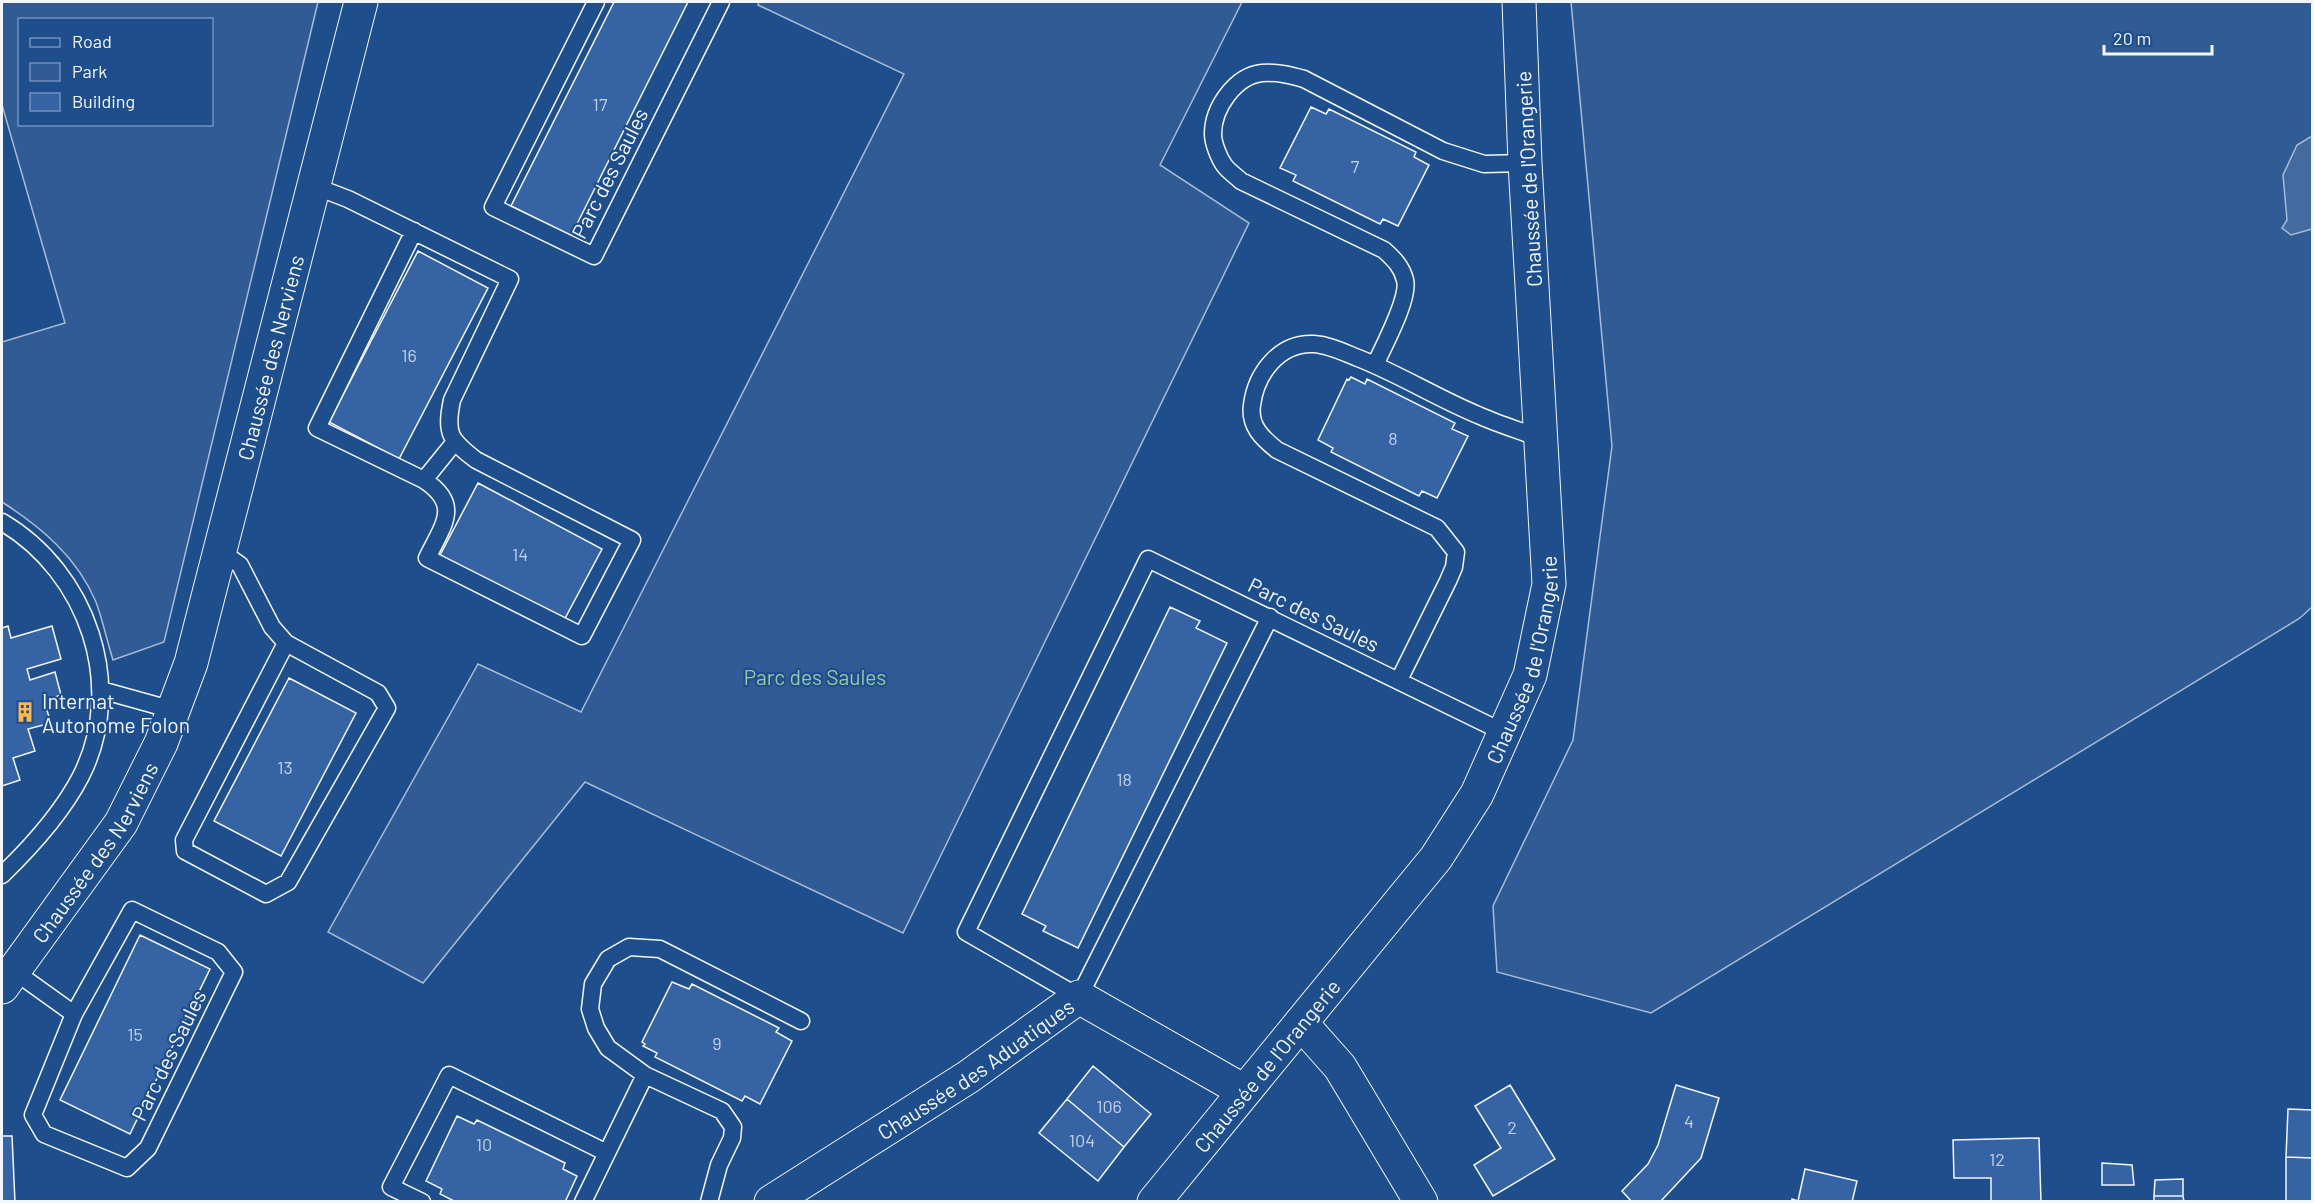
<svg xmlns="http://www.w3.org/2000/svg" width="2314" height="1203" font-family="Barlow,sans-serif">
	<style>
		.green { fill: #305b95; stroke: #a8bbd7; stroke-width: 1.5; fill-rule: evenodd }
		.water { fill: #446ba0; stroke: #a8bbd7; stroke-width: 1.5 }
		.building { fill: #3563a3; stroke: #f2f6ff; stroke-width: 1.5 }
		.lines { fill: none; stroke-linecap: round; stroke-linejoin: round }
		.lane-casing { stroke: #f2f6ff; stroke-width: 19 }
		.street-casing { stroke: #f2f6ff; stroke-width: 35 }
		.lane { stroke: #1f4e8c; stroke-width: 16 }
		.street { stroke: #1f4e8c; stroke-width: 33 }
		.labels { text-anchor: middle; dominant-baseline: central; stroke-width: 4.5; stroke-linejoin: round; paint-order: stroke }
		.number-label { font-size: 18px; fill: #c3d1e8 }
		.street-label { font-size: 21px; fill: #f2f6ff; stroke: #1f4e8c }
		.park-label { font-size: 21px; fill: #97c8a6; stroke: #1f4e8c }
		.poi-label { font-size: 21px; fill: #f2f6ff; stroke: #1f4e8c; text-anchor: start }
	</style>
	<rect width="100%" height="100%" fill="#1f4e8c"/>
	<path class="green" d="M2,2H318L164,642L113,660C107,641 103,621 96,602C77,557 41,527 2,502V342L65,323L2,105ZM20,20H212V124H20Z
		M759,2H1242L1160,165L1249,223L903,933L585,782L423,983L328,932L478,664L581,712L904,74L758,5Z
		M1571,2H2312V607L2300,618L1651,1013L1497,972L1493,906L1573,740L1612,446Z"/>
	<path class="water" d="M2312,136V229L2291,235L2282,228L2287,220L2283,175L2297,145Z"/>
	<path class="building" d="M614,2H688L571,236L511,206Z
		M1311,107L1326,114L1329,109L1416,152L1414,157L1429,165L1398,226L1383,219L1380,224L1293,181L1296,175L1280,168Z
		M418,251L488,288L399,459L329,422Z
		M1351,377L1365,384L1367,379L1455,423L1452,429L1468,436L1437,498L1422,491L1419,496L1331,452L1333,448L1318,440L1347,379L1349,380Z
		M478,483L602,549L562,624L438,559Z
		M1170,607L1200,621L1196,628L1227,643L1078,948L1043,931L1046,926L1022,914Z
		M8,626L11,638L52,626L61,659L27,669L30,680L55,672L61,695L44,701L51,723L28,729L35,751L13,758L20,780L2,786V628Z
		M289,678L356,713L281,856L214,821Z
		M140,935L210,969L130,1134L60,1100Z
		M672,982L689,989L692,984L779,1028L776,1032L792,1041L760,1104L745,1096L742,1101L655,1057L657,1053L643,1046L645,1044L642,1042Z
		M1093,1066L1151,1114L1124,1147L1067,1099Z
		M1510,1085L1555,1159L1493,1196L1474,1165L1501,1148L1475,1106Z
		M1676,1085L1719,1098L1701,1158L1660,1202H1632L1622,1191L1648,1164L1658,1145Z
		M1067,1099L1124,1147L1098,1181L1039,1133Z
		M2288,1109L2312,1110V1158L2286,1157Z
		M457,1116L474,1124L477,1120L565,1163L563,1169L577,1176L565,1202H456L440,1194L442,1189L426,1181Z
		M2,1136H12L15,1202H2Z
		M2039,1138L2041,1202H1991V1178H1954L1953,1140Z
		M2286,1157L2312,1158V1202H2286Z
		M2102,1163L2132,1165L2134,1185H2102Z
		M1805,1169L1857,1181L1852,1202H1792V1199L1798,1201Z
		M2183,1179V1196H2154L2155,1180Z
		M2154,1196H2183L2184,1202H2154Z"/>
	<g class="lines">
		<g class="lane-casing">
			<path id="lane" d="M596,2L493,207L594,256L721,2
				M314,186L348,199L510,279L452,400C445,434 450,440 476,460L632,540L582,636L427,558C443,525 462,505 424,480
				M414,231L317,428L424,480L454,443
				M1375,365C1383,347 1410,298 1405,280C1402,267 1394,259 1384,250L1241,181C1236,176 1228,171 1224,165C1219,158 1213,143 1213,134C1213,108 1235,76 1262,73C1278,72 1290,75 1304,79L1443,151L1484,164L1525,163
				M2,522C87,572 127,685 81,776C62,813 32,846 2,875
				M219,550L240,565L272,627L286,643L378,693L387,708L288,882L266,894L185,851L184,840L286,643
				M1270,617L1079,997L966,932L1148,559L1505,733
				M1399,680L1448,581L1454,567L1456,552L1437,528L1277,450C1262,438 1249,426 1252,405C1256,374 1279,342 1314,344C1329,345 1343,352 1358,358C1399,374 1437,398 1478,415C1498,424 1521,431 1542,439
				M101,690L173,710
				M14,971L74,1014L33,1115L44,1134L127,1168L148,1148L234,972L218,952L132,910L74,1014
				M422,1202L391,1187L449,1075L607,1153
				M583,1202L645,1075
				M709,1202L719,1165L732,1138L733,1127L722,1111L645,1075L608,1048L596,1028L590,1009L593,984L608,959L629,947L660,949L801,1021"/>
		</g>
		<g class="street-casing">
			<g id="street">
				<path id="s1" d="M2,987L121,823L161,743L191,663L361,2"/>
				<path d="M1301,1023L1340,1067L1421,1202"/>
				<path id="s2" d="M771,1202L968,1077L1079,997L1244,1091"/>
				<path id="s3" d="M1154,1202L1436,858L1477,794L1530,675L1549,584L1525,163L1519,2"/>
			</g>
		</g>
		<use href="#lane" class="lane"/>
		<use href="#street" class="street"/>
	</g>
	<defs>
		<g id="building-bare" transform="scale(1.62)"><path d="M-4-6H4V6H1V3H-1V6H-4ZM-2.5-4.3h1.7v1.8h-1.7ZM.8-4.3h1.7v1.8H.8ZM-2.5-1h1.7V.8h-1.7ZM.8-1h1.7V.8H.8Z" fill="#ffb74d" stroke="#1f4e8c" stroke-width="2.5" paint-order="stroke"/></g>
	</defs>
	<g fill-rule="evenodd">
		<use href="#building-bare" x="25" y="712"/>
	</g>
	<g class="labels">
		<g class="number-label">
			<text x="600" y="104">17</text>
			<text x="1355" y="166">7</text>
			<text x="409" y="355">16</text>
			<text x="1393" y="438">8</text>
			<text x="520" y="554">14</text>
			<text x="285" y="767">13</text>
			<text x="1124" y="779">18</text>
			<text x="135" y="1034">15</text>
			<text x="717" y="1043">9</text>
			<text x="1109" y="1106">106</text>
			<text x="1689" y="1121">4</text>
			<text x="1512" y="1127">2</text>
			<text x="1082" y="1140">104</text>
			<text x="484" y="1144">10</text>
			<text x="1997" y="1159">12</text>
		</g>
		<g class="street-label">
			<text transform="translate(609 173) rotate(-63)">Parc des Saules</text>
			<text transform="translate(1528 179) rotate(-93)">Chaussée de l'Orangerie</text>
			<text stroke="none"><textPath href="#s1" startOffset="693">Chaussée des Nerviens</textPath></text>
			<text transform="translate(1314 614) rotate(26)">Parc des Saules</text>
			<text stroke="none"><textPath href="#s3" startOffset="664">Chaussée de l'Orangerie</textPath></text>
			<text stroke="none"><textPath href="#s1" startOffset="164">Chaussée des Nerviens</textPath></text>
			<text transform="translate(168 1055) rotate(-64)">Parc des Saules</text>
			<text stroke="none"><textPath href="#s3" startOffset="177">Chaussée de l'Orangerie</textPath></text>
			<text stroke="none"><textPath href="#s2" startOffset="244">Chaussée des Aduatiques</textPath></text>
		</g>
		<g class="park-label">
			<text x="815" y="676">Parc des Saules</text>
		</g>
		<g class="poi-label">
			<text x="42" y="700">Internat<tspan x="42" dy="24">Autonome Folon</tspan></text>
		</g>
	</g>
	<rect width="2314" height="1203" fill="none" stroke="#f2f6ff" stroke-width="6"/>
	<rect x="18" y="18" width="195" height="108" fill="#1f4e8c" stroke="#7391ba" stroke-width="1.5"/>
	<rect x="30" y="38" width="30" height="9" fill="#1f4e8c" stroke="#7391ba" stroke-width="1.5"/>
	<text x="72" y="48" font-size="18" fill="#f2f6ff">Road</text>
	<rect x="30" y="63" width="30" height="18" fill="#305b95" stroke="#7391ba" stroke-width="1.5"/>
	<text x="72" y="78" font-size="18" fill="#f2f6ff">Park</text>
	<rect x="30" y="93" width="30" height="18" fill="#3563a3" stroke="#7391ba" stroke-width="1.5"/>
	<text x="72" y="108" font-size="18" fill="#f2f6ff">Building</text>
	<path d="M2104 45v9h108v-9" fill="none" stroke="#f2f6ff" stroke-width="3"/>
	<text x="2113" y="45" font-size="18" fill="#f2f6ff" stroke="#1f4e8c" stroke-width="4.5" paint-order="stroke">20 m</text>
</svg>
